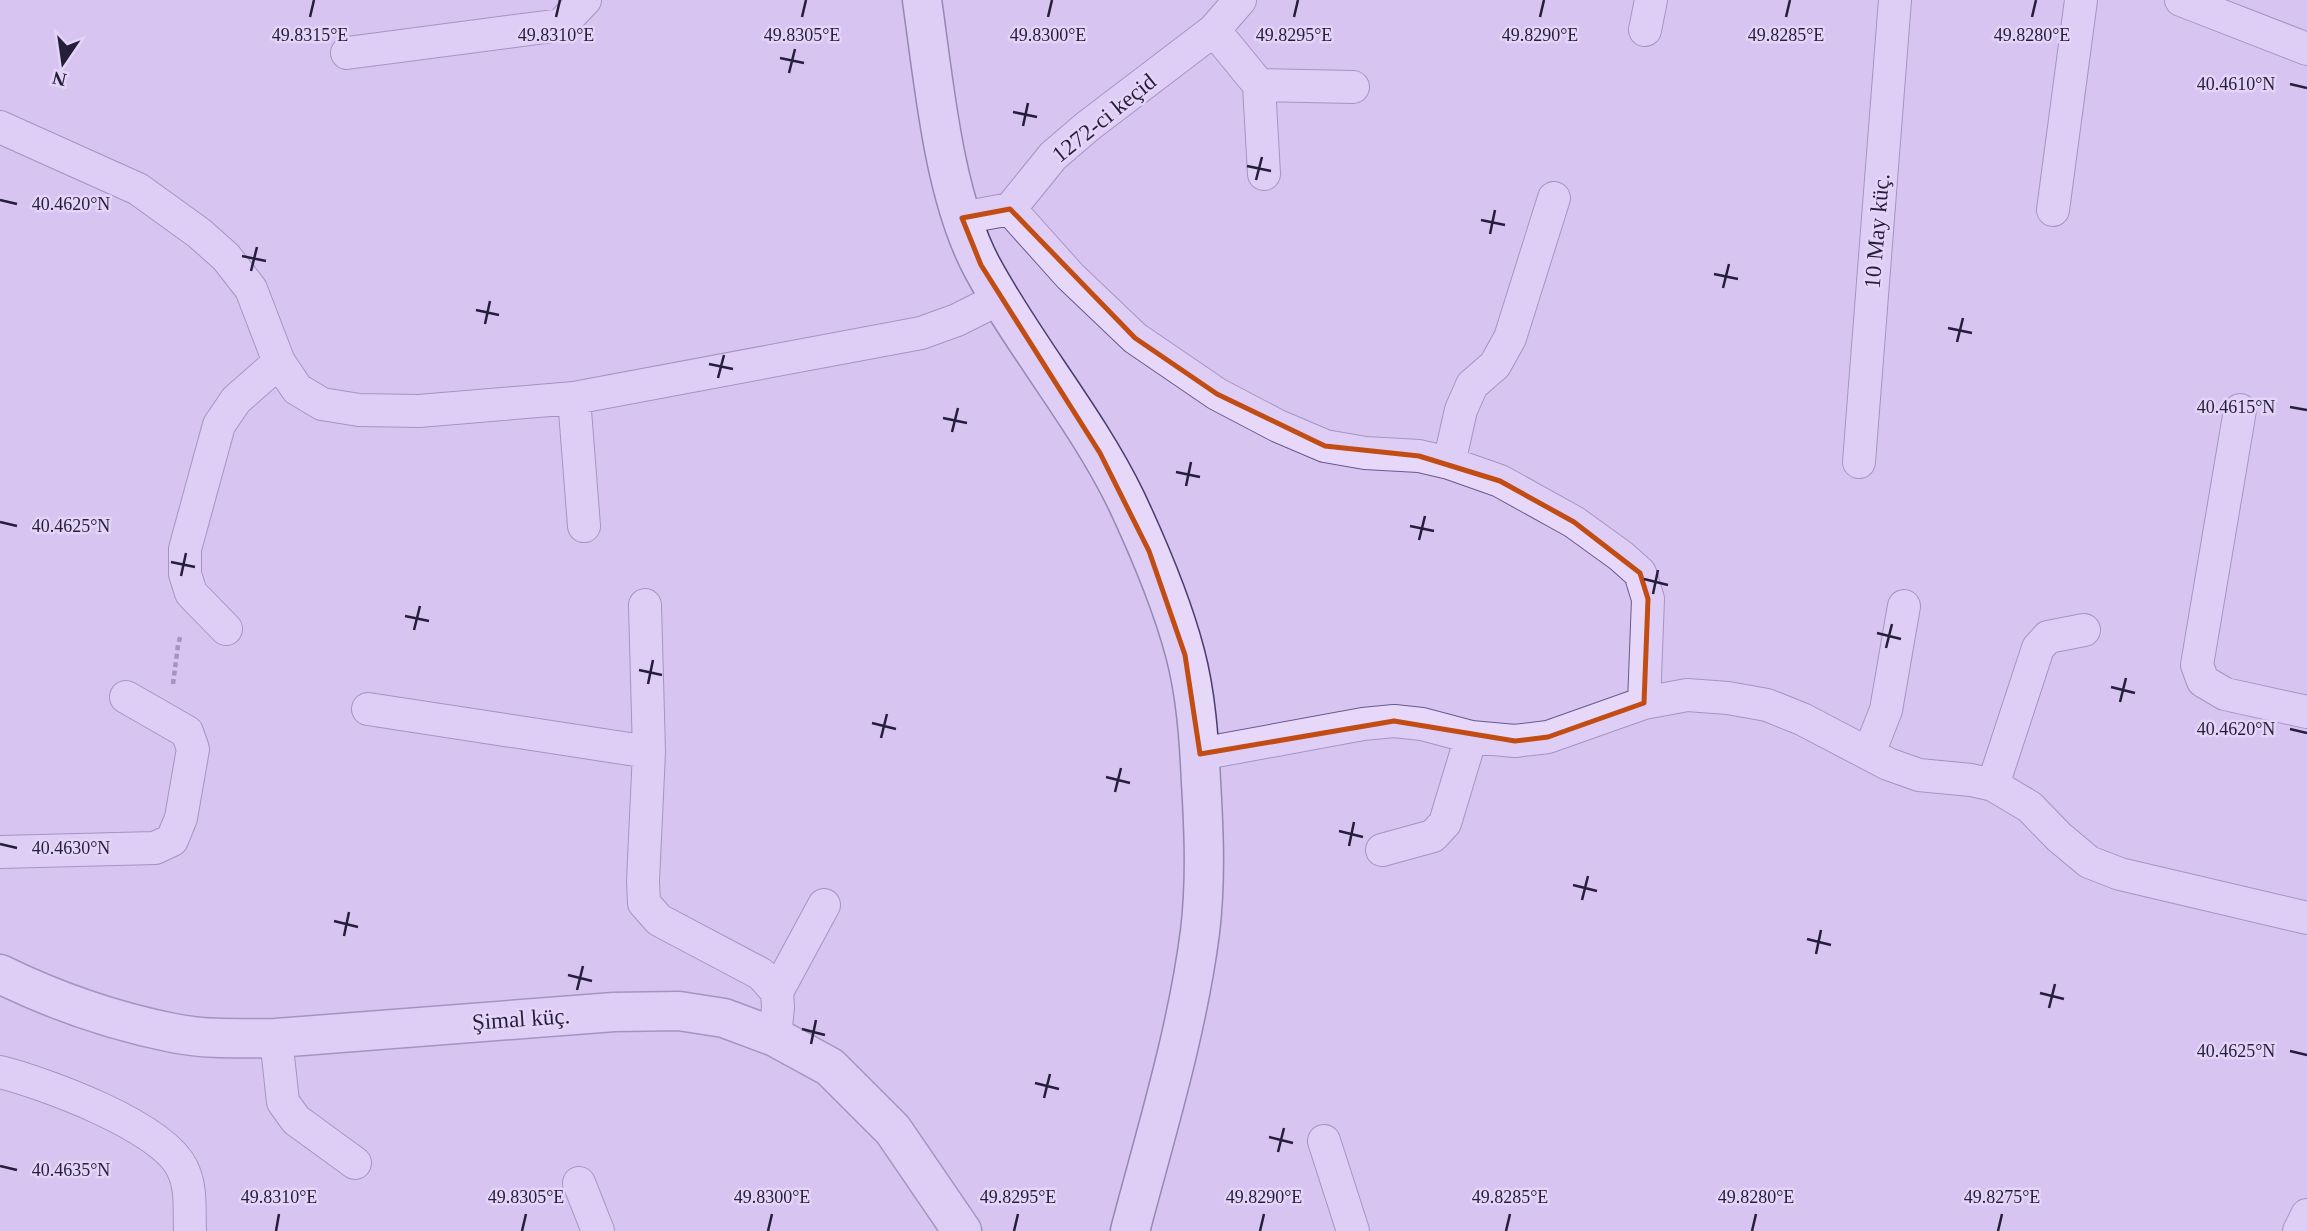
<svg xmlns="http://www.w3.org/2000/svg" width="2307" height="1231" font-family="Georgia,serif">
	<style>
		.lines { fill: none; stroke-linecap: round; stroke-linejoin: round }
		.minor-casing { stroke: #675a8c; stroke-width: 34 }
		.tertiary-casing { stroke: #675a8c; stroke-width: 41 }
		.secondary-casing { stroke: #483d6d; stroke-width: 41 }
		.path { stroke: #675a8c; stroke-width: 4.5; stroke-dasharray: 5 3.5; stroke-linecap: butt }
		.minor { stroke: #e7d8fa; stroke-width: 32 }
		.tertiary { stroke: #e7d8fa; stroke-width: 38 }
		.secondary { stroke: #e7d8fa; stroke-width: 38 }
		.marked { fill: none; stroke: #c14d15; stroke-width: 5; stroke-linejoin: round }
		.ticks { fill: none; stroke: #251e3b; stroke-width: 2.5 }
		.labels { text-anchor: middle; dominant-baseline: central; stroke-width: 5; stroke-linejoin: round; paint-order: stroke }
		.street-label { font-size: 23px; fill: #251e3b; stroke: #e4d4f7 }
		.ticks-label { font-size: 18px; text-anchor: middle; fill: #251e3b; stroke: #e4d4f7; stroke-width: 5; stroke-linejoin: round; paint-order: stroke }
	</style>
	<rect width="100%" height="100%" fill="#d7c4f0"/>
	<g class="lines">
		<g class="minor-casing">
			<path id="minor" d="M2181,0L2307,49
				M1214,30L1259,85L1264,174
				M1645,30L1651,0
				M347,53L561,25L585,0
				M1259,85L1353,87
				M0,127L138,189L199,233L226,257L251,289L279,362L297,389L322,404L359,410L419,411L574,398L921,333L957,320L1001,298
				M1010,209L1070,276L1135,338L1217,394L1278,426L1325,446L1365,453L1419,456L1449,463L1500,481L1574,522L1621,556L1640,573L1648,599L1644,703
				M2053,210L2081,0
				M962,218L1010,209L1053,156L1088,126L1214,30L1240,0
				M574,398L584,526
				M2240,410L2197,665L2203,681L2225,694L2307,712
				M1859,462L1895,0
				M1449,463L1461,410L1472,385L1495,365L1510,338L1554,198
				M645,605L649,752L643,881L644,903L659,920L761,974L777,992L778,1007L775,1037
				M226,629L191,593L185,574V549L219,425L236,400L279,362
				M368,709L649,752
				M1869,753L1886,710L1904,606
				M1200,754L1363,724L1394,721L1422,724L1471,737L1515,741L1548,737L1644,703L1687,695L1728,698L1767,705L1802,719L1888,764L1919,775L1971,780L1993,785L2030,807L2059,837L2089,862L2120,874L2307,918
				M1993,785L2038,648L2048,637L2084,630
				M1382,850L1433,836L1445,823L1471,737
				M0,852L155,848L172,840L181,818L193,749L187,732L126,697
				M777,992L824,905
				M276,1038L283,1102L296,1120L355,1163
				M0,1072C44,1083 162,1126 182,1168C192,1187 189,1210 190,1231
				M1324,1141L1353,1231
				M579,1183L598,1231
				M2299,1231L2307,1215"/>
		</g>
		<g class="tertiary-casing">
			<path id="tertiary" d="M0,974C55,1001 113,1021 173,1033C206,1040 242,1038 276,1038L614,1012L679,1011L724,1018L775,1037L830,1067L893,1130L962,1231"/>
		</g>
		<g class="secondary-casing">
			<path id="secondary" d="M922,0C934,82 943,194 982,267C1025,347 1086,418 1126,500C1149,549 1171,600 1185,653C1196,694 1199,739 1201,782C1204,832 1206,882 1200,932C1187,1033 1156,1132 1130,1231"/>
		</g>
		<path class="path" d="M173,684L178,645L181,634"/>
		<use href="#minor" class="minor"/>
		<use href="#tertiary" class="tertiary"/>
		<use href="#secondary" class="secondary"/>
	</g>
	<path d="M0 0H2307V1231H0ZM1010,209L1135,338L1217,394L1325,446L1419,456L1500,481L1574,522L1640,573L1648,599L1644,703L1548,737L1515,741L1394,721L1200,754L1185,655L1149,551L1100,453L981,265L962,218Z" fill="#d7c4f0" fill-opacity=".55" fill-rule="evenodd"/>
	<path class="marked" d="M1010,209L1135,338L1217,394L1325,446L1419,456L1500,481L1574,522L1640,573L1648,599L1644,703L1548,737L1515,741L1394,721L1200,754L1185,655L1149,551L1100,453L981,265L962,218Z"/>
	<path class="ticks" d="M310,17L314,0M556,17L560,0M802,17L806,0M1048,17L1052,0M1294,17L1298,0M1540,17L1544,0M1786,17L1790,0M2032,17L2036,0M780,58L804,63M789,73L795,49M2290,84L2307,88M1013,112L1037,117M1023,126L1028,103M1247,166L1271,171M1256,180L1262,157M0,200L17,204M1481,220L1505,225M1490,234L1495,210M242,256L266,261M251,271L257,247M1714,274L1738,279M1723,288L1729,264M476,310L499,315M485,324L490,301M1948,328L1972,333M1957,342L1963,318M709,364L733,369M718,378L724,355M2290,407L2307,410M943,418L967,423M952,432L958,408M1176,472L1200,477M1186,486L1191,462M0,522L17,526M1410,526L1434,531M1419,540L1425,516M171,562L195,567M181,576L186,553M1644,579L1668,585M1653,594L1658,570M405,616L429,621M414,630L420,606M1877,633L1901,639M1886,648L1892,624M639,670L662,675M648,684L653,660M2111,687L2135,693M2120,702L2126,678M872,723L896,729M2290,729L2307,733M881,738L887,714M1106,777L1130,783M1115,792L1121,768M1339,831L1363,837M0,844L17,848M1349,846L1354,822M1573,885L1597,891M1582,900L1588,876M334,921L358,927M344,936L349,912M1807,939L1831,945M1816,954L1821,930M568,975L592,981M577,990L583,966M2040,993L2064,999M2049,1008L2055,984M802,1029L825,1035M811,1044L816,1020M2290,1051L2307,1055M1035,1083L1059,1089M1044,1098L1050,1074M1269,1137L1293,1143M1278,1152L1284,1128M0,1166L17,1170M276,1231L279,1214M522,1231L526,1214M768,1231L772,1214M1014,1231L1018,1214M1260,1231L1264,1214M1506,1231L1510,1214M1752,1231L1756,1214M1998,1231L2002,1214"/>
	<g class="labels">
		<g class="street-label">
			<text transform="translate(1104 118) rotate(-39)">1272-ci keçid</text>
			<text transform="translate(1877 231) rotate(-85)">10 May küç.</text>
			<text transform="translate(521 1019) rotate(-4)">Şimal küç.</text>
		</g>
	</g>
	<g class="ticks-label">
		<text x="310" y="41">49.8315°E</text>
		<text x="556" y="41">49.8310°E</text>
		<text x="802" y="41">49.8305°E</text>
		<text x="1048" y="41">49.8300°E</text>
		<text x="1294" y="41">49.8295°E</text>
		<text x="1540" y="41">49.8290°E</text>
		<text x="1786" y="41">49.8285°E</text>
		<text x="2032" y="41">49.8280°E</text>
		<text x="2236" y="90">40.4610°N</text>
		<text x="71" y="210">40.4620°N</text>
		<text x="2236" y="413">40.4615°N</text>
		<text x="71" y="532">40.4625°N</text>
		<text x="2236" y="735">40.4620°N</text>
		<text x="71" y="854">40.4630°N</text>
		<text x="2236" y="1057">40.4625°N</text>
		<text x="71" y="1176">40.4635°N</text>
		<text x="279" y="1203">49.8310°E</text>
		<text x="526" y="1203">49.8305°E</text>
		<text x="772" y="1203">49.8300°E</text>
		<text x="1018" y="1203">49.8295°E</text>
		<text x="1264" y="1203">49.8290°E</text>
		<text x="1510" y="1203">49.8285°E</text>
		<text x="1756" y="1203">49.8280°E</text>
		<text x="2002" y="1203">49.8275°E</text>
	</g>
	<g transform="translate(63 63) rotate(193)" stroke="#e4d4f7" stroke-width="5" paint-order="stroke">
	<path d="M0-5L12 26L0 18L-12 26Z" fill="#251e3b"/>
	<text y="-10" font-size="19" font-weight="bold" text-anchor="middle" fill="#251e3b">N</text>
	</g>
</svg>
